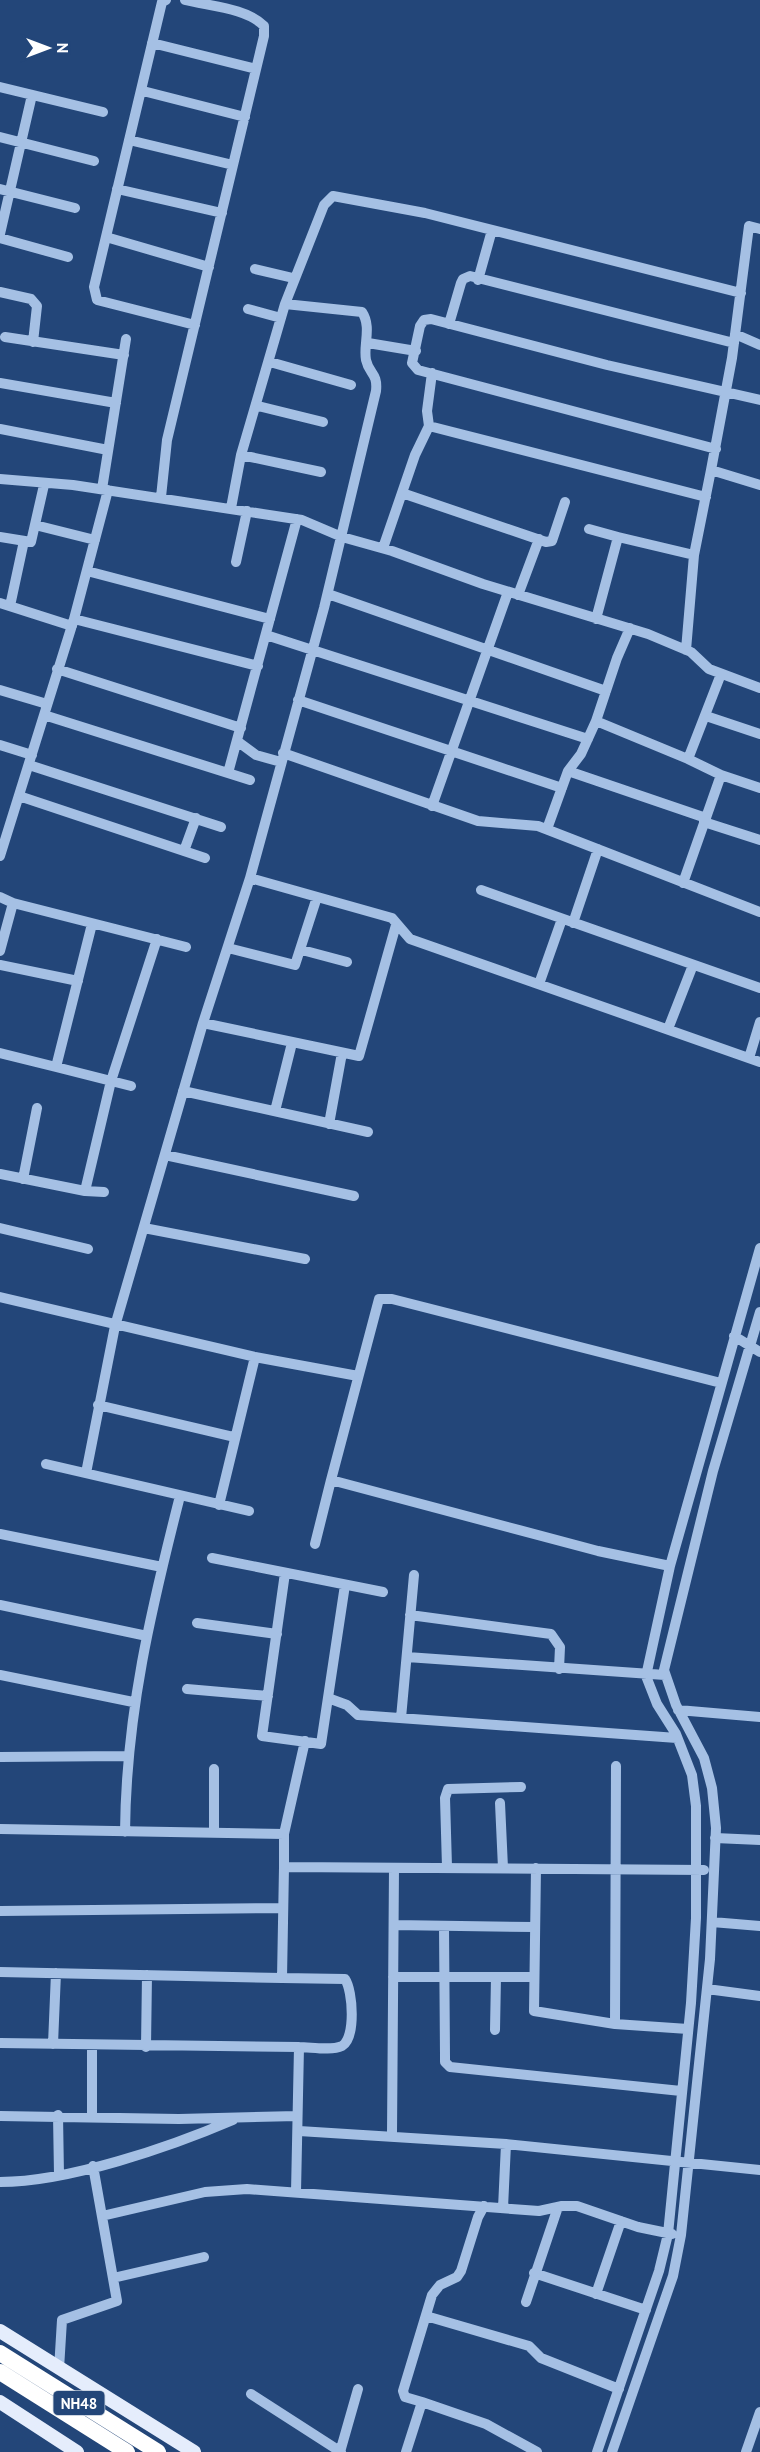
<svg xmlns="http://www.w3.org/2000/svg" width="760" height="2452" font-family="'PT Sans',sans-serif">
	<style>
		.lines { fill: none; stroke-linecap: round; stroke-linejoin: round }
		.minor { stroke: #a5c0e4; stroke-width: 10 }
		.major { stroke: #e5edfc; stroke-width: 14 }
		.highway { stroke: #fff; stroke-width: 16 }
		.labels { text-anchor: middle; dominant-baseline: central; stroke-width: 5; stroke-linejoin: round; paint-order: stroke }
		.shield { fill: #234679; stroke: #bdc8d7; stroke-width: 1.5 }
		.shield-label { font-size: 15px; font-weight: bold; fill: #fff }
	</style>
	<rect width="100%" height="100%" fill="#234679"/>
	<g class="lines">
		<path class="minor" d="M166,0L162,2L94,287L97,300L195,325
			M152,43L256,69
			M0,87L103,112
			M143,91L245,117
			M0,137L94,161
			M129,140L233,165
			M0,189L75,208
			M117,189L222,213
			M0,234L32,95
			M106,237L209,267
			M0,238L68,257
			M255,269L293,278
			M478,280L492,230
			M0,292L31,299L37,306L33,342
			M248,309L281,318
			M449,324L461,283L463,279L470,276L734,343
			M735,334L760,345
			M5,337L124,355
			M368,343L416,351
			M270,362L351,385
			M0,383L116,403
			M258,406L323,422
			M429,426L706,497
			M0,429L108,450
			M716,449L418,370L412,363L420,326L424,320L431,319L607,365L760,400
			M241,455L321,472
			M711,470L732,358L749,226L760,229
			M0,479L73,485L302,520L342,537L392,551L483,584L648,634L691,652L709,669L760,688
			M102,489L126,339
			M402,493L546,542L552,541L565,502
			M161,497L167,440L264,36V26C247,8 208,6 185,0
			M231,508L241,455L285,304L324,205L333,196L425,213L741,293
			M35,525L95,540
			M589,529L618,537
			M0,537L31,542L44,485
			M383,548L415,455L429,426L427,411L432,373
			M236,562L247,511
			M87,571L270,619
			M328,594L606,691
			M518,595L539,539
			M0,603L72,626
			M10,606L24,541
			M74,619L258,666
			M596,619L618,537L694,555
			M266,635L588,739
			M686,650L694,555L711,470L760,485
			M57,669L241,728
			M0,690L47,704
			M298,700L562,788
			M44,715L250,780
			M706,716L760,734
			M596,721L688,759L721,674
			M237,741L256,755L281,762
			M0,745L32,755
			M283,753L478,821L538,826L760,912
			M688,759L721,775
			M29,765L221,827
			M568,771L706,818
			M228,773L297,519
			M19,796L205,858
			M432,806L508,592
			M704,822L760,840
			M547,829L568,771L581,754L596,721L617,658L630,628
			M184,851L196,818
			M0,856L74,619L108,490
			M250,878L392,918L410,939L760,1062
			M683,883L721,775L760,788
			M481,890L760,988
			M0,897L13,903L186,947
			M573,923L598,849
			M228,948L295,965L317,897
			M302,950L347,962
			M0,951L13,903
			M0,965L78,981
			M539,984L562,919
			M203,1023L359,1056L396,925
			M668,1029L693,965
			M0,1053L56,1067L92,924
			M749,1058L760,1022
			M56,1067L131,1086
			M183,1091L368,1132
			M275,1111L292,1043
			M329,1124L342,1053
			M165,1155L354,1196
			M0,1174L85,1191L104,1192
			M23,1179L37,1108
			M85,1191L111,1081L157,939
			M0,1228L88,1249
			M144,1228L305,1259
			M0,1297L255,1357L358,1376
			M734,1336L760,1352
			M98,1405L234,1437
			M46,1464L249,1511
			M86,1473L115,1326L203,1023L250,878L324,608L376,391C378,373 369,374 366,360C363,345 372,327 362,312L285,304
			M331,1480L379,1299H392L721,1383
			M219,1505L255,1357
			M0,1534L162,1567
			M315,1544L331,1480L598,1551L670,1566
			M212,1558L383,1592
			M285,1573L262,1736L321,1744L345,1585
			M0,1605L147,1636
			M410,1615L551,1634L560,1647L559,1669
			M197,1623L277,1634
			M407,1657L665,1675
			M0,1675L133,1702
			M187,1689L268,1696
			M328,1698L347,1705L358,1715L677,1738
			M678,1710L760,1717
			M401,1718L414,1575
			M0,1757L127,1756
			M214,1769V1833
			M500,1803L503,1868
			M0,1829L284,1834V1867L704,1870
			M125,1832C126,1714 151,1610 180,1496
			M284,1834L305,1741
			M715,1838L760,1840
			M284,1867L282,1978L345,1979C353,1991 356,2038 342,2046C331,2051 311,2047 299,2047L296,2192
			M447,1867L445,1798L448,1789L521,1787
			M536,1868L534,2011L615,2024L688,2029
			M0,1911L283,1908
			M712,1922L760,1926
			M394,1925L534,1927
			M444,1927L445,2056V2062L450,2067L681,2091
			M0,1972L282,1978
			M393,1977H534
			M707,1989L760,1996
			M615,2024L616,1766
			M495,2030L496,1977
			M0,2043L299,2047
			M53,2044L56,1973
			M92,2045V2116
			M146,2047L147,1975
			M58,2115L59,2175
			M0,2116L179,2119L297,2116
			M299,2131L506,2144L760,2170
			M392,2135L394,1868
			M0,2182C68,2182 170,2147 233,2120
			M503,2208L506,2144
			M102,2216L205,2192L247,2189L539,2211L562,2206H577L638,2227L672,2234
			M534,2273L646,2310
			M113,2278L204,2257
			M596,2294L621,2221
			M526,2302L558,2207
			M426,2316L529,2346L541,2358L619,2389
			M59,2369L62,2320L117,2301L93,2166
			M251,2394L341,2452
			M422,2402L405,2397L403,2391L432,2295L440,2285L457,2277L461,2271L478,2217L484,2206
			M340,2452L358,2389
			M406,2452L422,2402L486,2424L537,2452
			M597,2452L659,2271L668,2234L691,2003L696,1918V1806L692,1775L676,1734L657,1704L646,1676L670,1566L760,1248
			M612,2452L673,2276L681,2235L710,1959L716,1828L712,1788L704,1758L676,1705L664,1670L713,1471L760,1312
			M746,2452L760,2412"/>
		<path class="major" d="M0,2331L194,2452
			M0,2402L77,2452"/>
		<path class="highway" d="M0,2353L158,2452
			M0,2372L127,2452"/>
	</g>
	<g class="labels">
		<rect class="shield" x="53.5" y="2391" width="51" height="24" rx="4.5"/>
		<g class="shield-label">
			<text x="79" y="2403">NH48</text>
		</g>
	</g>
	<g transform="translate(48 48) rotate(90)" stroke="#234679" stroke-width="4.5" paint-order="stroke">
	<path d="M0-4.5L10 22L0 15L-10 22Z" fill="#ffffff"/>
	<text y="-9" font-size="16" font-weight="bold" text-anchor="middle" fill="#ffffff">N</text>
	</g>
</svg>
